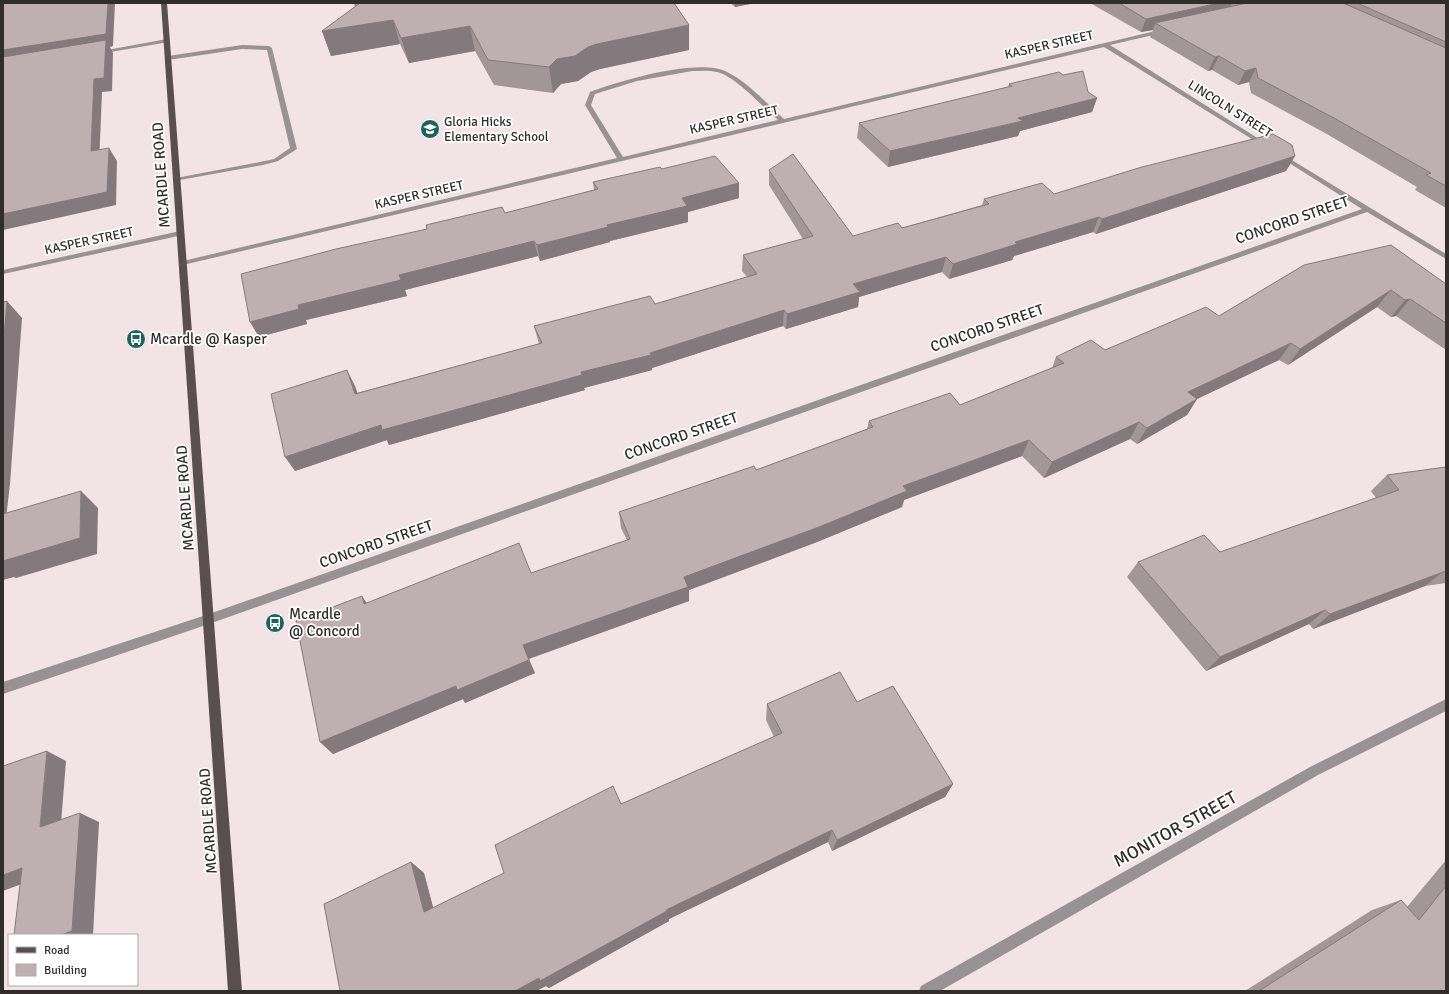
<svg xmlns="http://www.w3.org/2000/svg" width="1449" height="994" font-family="Signika,sans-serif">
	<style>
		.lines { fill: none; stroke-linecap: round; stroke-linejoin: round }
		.minor { fill: #999294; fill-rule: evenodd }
		.major { fill: #594e50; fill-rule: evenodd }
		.wall { fill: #a39699 }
		.shaded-wall { fill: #847a7d }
		.building { fill: #bdafb2; stroke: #847a7d }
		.labels { text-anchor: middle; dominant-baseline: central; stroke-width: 3.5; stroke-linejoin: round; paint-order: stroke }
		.far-street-label { font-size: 13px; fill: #322c2d; stroke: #fff }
		.far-poi-label { font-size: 13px; fill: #322c2d; stroke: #fff; text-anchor: start }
		.street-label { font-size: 15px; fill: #322c2d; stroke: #fff }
		.poi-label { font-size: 15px; fill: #322c2d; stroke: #fff; text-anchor: start }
		.near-street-label { font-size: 18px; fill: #322c2d; stroke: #fff }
	</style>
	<rect width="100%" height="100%" fill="#f1e3e6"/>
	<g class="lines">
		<path class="minor" d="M1164,29L1166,30V32L1110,45L1267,144V146H1263L1104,47L183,265L179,263L183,261L617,158L585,105L590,92C619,81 699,57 727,72C749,83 766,103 784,119ZM692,71C700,71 709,70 717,72C735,76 763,107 778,120L623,157L591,105L595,94L637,81Z
			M167,39L170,41L169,42L99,54L96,52Z
			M242,45L269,46L272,48L297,149L278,161L263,165L174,181L173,180L176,178L260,162L274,159L290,148L267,50L242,49L168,60L165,58L168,56Z
			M1278,154H1282L1446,254V259L1367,212L209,624L3,694V682L209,614L1362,209L1278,156Z
			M180,231L184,233L183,235L3,274V270Z
			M1446,699V711L1318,775L940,991H919L921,986L1310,767Z"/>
		<path class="major" d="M161,3H167L242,991H228Z"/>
	</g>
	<path class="wall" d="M354,3H674L689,25V50L600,69L591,72L578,81L561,84L553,93L494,85L475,51L409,63L400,44L331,56L322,31L355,7Z
		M730,3H755L735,7Z
		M1090,3H1446V208L1415,190L1417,187L1325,133L1251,93L1249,82L1238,85L1212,70L1208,71L1150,37L1153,30L1141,32Z
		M1009,84L1088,92L1097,98L1092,112L1020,131L1018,136L888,167L857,138L859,123L1008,87Z
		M1295,156L1286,171L1096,234L1093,232L1014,256L1012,260L949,279L942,272L859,297L858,307L786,329L783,326L652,368V370L584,388L585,390L389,445L387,440L295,471L355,386L357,393L539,344L534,326L655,304L747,277L742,271L743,255L803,239L769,185V170L853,236L902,228L982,205L984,199L1054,194Z
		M662,169L739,183V198L688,212V222L610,241V242L540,261L538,256L405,290L407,296L306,320L307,324L259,337L505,213L594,190L593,182Z
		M1304,265L1446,284V350L1396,316L1391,317L1377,307L1288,365L1279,360L1197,399L1187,415L1137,444L1130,439L1044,478L1022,456L904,500L902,507L817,542L689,590V601L529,659L535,673L465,703L463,699L333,754L320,742L366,603L531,573L627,540L621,528L619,512L756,470L867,429L869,421L960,405L1052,368L1056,357L1105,350L1219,316Z
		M1446,467V583L1425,586L1313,629L1309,624L1206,671L1127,577L1138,562L1220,552L1376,498L1371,491L1387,475Z
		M857,702L953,784L945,797L832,851L828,842L669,919V921L549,988L546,986L536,991H340L411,862L424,873L433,908L504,873L621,804L774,737L766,720L767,704Z
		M1446,860V991H1245L1372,910L1401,900L1407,907Z"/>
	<path class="shaded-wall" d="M108,3H115L113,46L110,47L113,53L112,91L102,92L99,165L3,64V50Z
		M735,3H755L735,7Z
		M1219,3H1232L1228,13L1155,23L1153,30L1141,32L1146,19Z
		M393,20L400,44L331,56L322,31Z
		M689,25V50L600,69L591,72L578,81L561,84L553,93L549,67L557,59L597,44Z
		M470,26L475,51L409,63L401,38Z
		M1219,56L1212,70L1208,71L1215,57Z
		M1256,68L1249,82L1238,85L1245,71Z
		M1097,98L1092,112L1020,131L1018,136L888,167L890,151L1018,118Z
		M109,148L117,161L116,205L3,230V214Z
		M1295,156L1286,171L1096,234L1102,219Z
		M739,183V198L688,212V222L610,241V242L540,261L537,245L607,225L682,198Z
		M1099,217L1093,232L1014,256L1012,260L949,279L953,264L1015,242Z
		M534,241L538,256L405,290L407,296L306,320L307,324L259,337L250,322L298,305L399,275Z
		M946,257L942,272L859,297L858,307L786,329L787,314L853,284Z
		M1391,290L1377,307L1288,365L1300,349Z
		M1410,299L1396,316L1391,317L1405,300Z
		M7,301L22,318L10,484L4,536L3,535V349Z
		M784,310L783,326L652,368V370L584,388L585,390L389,445L387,440L295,471L285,457L381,425L581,372L650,353Z
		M1291,343L1279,360L1197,399L1187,415L1137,444L1147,428L1188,392Z
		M347,370L355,386L363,409L355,394Z
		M1139,422L1130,439L1044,478L1052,462Z
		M1029,440L1022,456L904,500L902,507L817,542L689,590V601L528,659L523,645L684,577L903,486Z
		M81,491L98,508L97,554L16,578L14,577L3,580V561Z
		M1444,571L1425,586L1313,629L1330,614Z
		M362,596L372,611L364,604Z
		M1325,610L1309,624L1206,671L1220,657Z
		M529,660L535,673L465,703L463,699L333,754L320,742L456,686Z
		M47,751L66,761L60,836L40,827Z
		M953,784L945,797L832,851L837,840Z
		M80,813L99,822L93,935H61Z
		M832,830L828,842L669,919V921L549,988L546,986L536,991H515L666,910Z
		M411,862L424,873L437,922L424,912Z
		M22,868L43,876L3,891V875Z"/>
	<path class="building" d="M3,3H108L106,34L3,50Z
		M360,3H674L689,25L597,44L588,47L575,56L557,59L549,67L488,60L470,26L401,38L393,20L322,31Z
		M1119,3H1219L1146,19Z
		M1247,3H1343L1446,48V186L1426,175L1431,173L1334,118L1258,78L1256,68L1245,71L1219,56L1215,57L1155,23Z
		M1357,3H1446V42Z
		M106,40L104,78L94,79L91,151L109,148L107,192L3,214V57Z
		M1083,71L1088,92L1097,98L1018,118L1023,121L890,151L859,123L1012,86L1009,84L1059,72L1063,75Z
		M1273,134L1292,145L1295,156L1102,219L1099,217L1015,242L1017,244L953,264L946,257L853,284L860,292L787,314L784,310L650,353L651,355L581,372L582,375L382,430L381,425L285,457L271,394L347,370L355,394L542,343L534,326L650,296L655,304L757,274L743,255L813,236L769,170L793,154L853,236L898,223L902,228L989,204L984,199L1042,183L1054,194L1142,167Z
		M715,156L739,183L682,198L687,206L607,225L608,227L537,245L534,241L399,275L401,280L298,305L299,309L250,322L241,274L336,249L427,229L426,225L502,207L505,213L598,189L593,182L660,167L662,169Z
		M1391,245L1446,284V323L1410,299L1405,300L1391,290L1300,349L1291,343L1188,392L1197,399L1147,428L1139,422L1052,462L1029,440L903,486L907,491L819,527L684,577L688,587L523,645L529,660L457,690L456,686L320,742L296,621L362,596L364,604L519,543L531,573L630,539L619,512L754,466L756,470L873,427L869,421L950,393L960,405L1064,363L1056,357L1091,340L1105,350L1206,307L1219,316L1304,265Z
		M7,301L3,349V302Z
		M1446,467V571L1330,614L1325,610L1220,657L1138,562L1204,535L1220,552L1399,490L1387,475Z
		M81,491L80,538L3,561V514Z
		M840,672L857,702L893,686L953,784L837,840L832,830L666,910L667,911L540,981L539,978L515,991H340L324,904L411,862L424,912L504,873L495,845L613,786L621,804L782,733L767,704Z
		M47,751L40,827L80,813L72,931L61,935H14L22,868L3,875V766Z
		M1446,886V991H1259L1401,900L1419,920Z"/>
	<defs>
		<g id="school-disc" transform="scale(1)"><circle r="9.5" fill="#1a645a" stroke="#fff"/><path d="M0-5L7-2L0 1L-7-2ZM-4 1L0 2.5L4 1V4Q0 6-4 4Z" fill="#fff"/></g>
		<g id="bus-disc" transform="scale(1)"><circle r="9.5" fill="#1a645a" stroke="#fff"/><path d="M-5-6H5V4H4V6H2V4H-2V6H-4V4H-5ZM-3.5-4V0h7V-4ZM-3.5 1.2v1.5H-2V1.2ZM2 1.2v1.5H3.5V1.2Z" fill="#fff"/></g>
	</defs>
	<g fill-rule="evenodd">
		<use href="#school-disc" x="430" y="129"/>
		<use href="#bus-disc" x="136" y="339"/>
		<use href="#bus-disc" x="275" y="623"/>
	</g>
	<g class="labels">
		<g class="far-street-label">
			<text transform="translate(1049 45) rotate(-13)">KASPER STREET</text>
			<text transform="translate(1230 109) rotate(32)">LINCOLN STREET</text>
			<text transform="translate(734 120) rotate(-13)">KASPER STREET</text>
			<text transform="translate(419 195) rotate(-13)">KASPER STREET</text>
			<text transform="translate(89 241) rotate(-12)">KASPER STREET</text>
		</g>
		<g class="far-poi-label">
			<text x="444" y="122">Gloria Hicks<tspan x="444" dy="15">Elementary School</tspan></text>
		</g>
		<g class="street-label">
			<text transform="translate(161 175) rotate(-94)">MCARDLE ROAD</text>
			<text transform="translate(1292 220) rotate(-19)">CONCORD STREET</text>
			<text transform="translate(987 328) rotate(-19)">CONCORD STREET</text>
			<text transform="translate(681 436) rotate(-19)">CONCORD STREET</text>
			<text transform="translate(185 498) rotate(-94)">MCARDLE ROAD</text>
			<text transform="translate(376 544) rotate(-19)">CONCORD STREET</text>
			<text transform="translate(208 821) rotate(-94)">MCARDLE ROAD</text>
		</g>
		<g class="poi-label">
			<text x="150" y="339">Mcardle @ Kasper</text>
			<text x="289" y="614">Mcardle<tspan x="289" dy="17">@ Concord</tspan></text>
		</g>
		<g class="near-street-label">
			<text transform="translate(1175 829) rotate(-29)">MONITOR STREET</text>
		</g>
	</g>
	<rect width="1449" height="994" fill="none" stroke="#322c2d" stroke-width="8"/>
	<rect x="8" y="934" width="130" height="52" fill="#ffffff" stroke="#adabab"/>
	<rect x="16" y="947" width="20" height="6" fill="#594e50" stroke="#adabab"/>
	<text x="44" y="954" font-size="12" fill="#322c2d">Road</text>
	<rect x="16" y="964" width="20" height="12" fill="#bdafb2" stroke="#adabab"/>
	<text x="44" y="974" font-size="12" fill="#322c2d">Building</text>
</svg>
